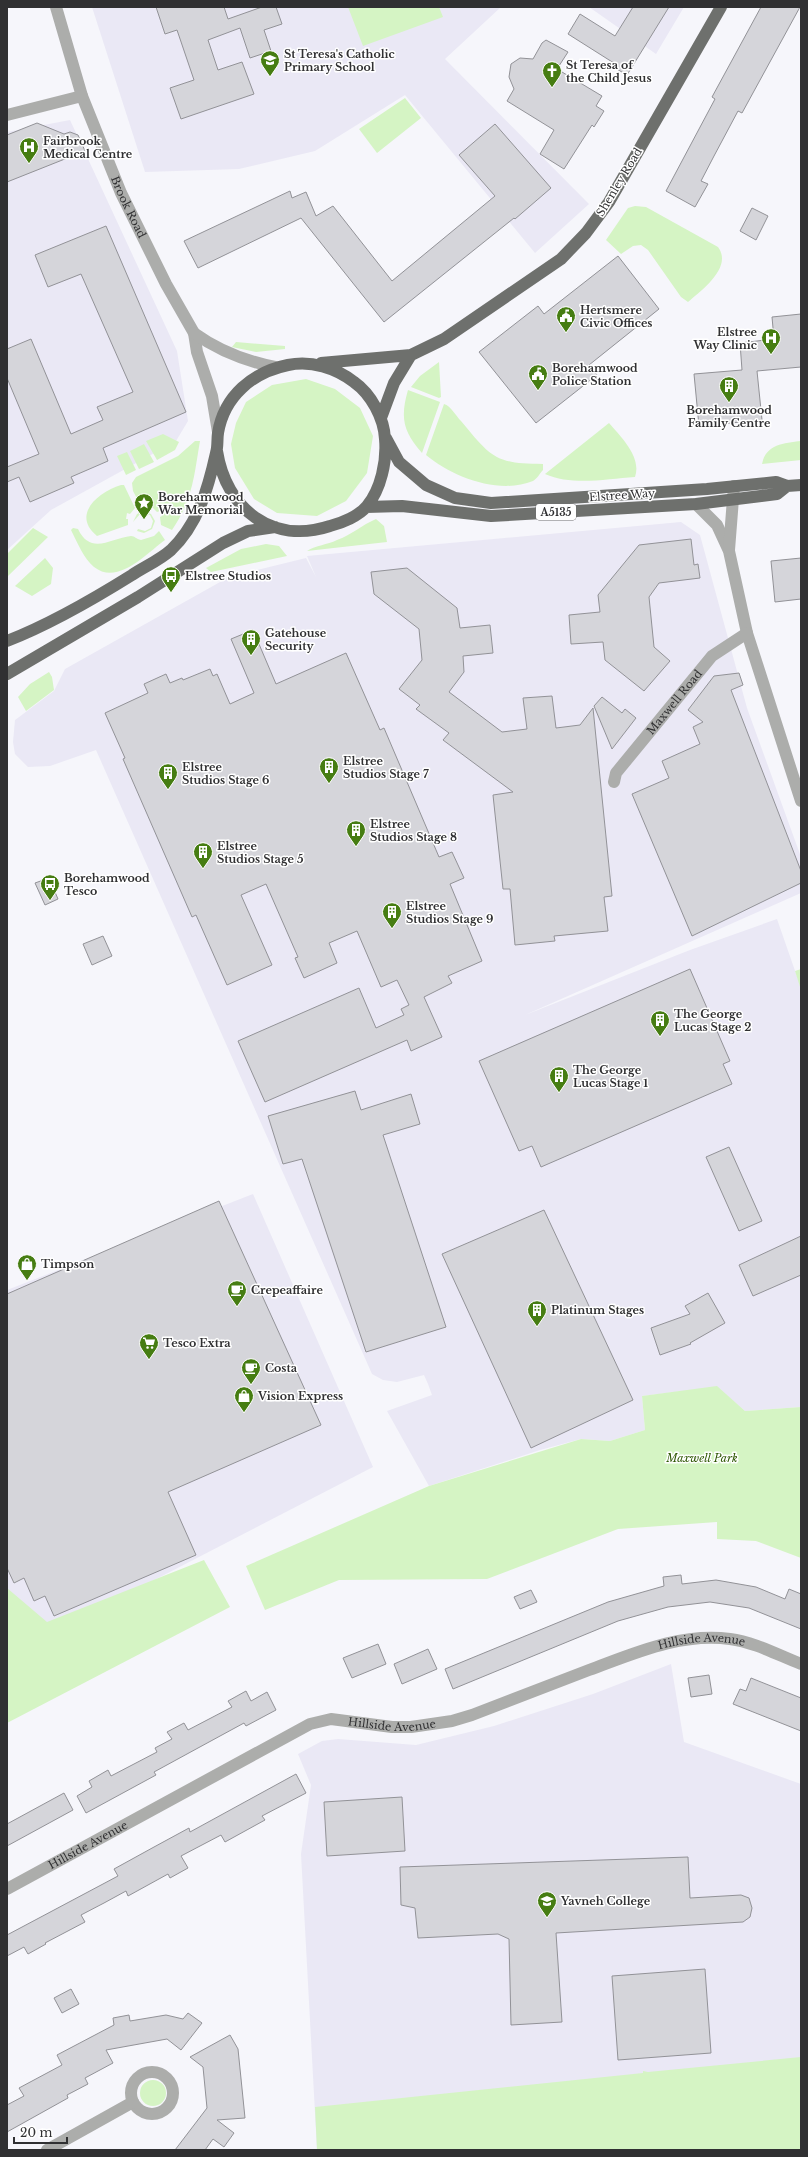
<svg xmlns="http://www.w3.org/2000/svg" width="808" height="2157" font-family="'Libre Baskerville',serif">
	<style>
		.built { fill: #eae8f5 }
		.green { fill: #d5f4c4 }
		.building { fill: #d5d5da; stroke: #929297 }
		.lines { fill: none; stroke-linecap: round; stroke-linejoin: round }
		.minor { stroke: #acadab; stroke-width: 12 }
		.major { stroke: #6e706d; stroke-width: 12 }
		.labels { text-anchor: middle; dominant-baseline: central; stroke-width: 3; stroke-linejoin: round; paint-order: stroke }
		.shield { fill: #fff; stroke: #6e6e70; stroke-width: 1 }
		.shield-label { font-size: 10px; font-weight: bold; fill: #303032 }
		.poi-label { font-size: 11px; font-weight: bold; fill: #303032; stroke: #fff; text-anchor: start }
		.street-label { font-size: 11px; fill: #303032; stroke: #fff }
		.park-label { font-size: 11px; font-style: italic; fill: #2d5602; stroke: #fff }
	</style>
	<rect width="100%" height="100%" fill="#f6f6fb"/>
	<path class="built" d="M92,7H501L445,59L589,204L535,253L405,95L315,151L239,169L145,172Z
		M589,7H684L656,54Z
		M70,120L177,351L188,421L176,441L51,510L7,550V132Z
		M681,522L700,535L747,708L801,857V893L525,1015L690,950L777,919L801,988V1407L745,1411L717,1387L642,1396L645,1430L610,1441L581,1439L540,1450L429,1486L387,1411L432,1395L428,1384L424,1375L397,1382L383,1380L372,1374L96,750L50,766L28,767L15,754L13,742L15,720L54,691L65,669L229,577L306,558L316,577L307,556Z
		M253,1194L373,1467L13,1653L7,1632V1290Z
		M671,1664L684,1742L801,1784V2150H317L301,1854L311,1785L298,1754L322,1741L338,1739L416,1745L494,1726L593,1694Z"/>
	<path class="green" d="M348,7H439L443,17L363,46Z
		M405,98L421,118L377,153L359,129Z
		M635,206L646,207L718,247C733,267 702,290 688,302L681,297L648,250L641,245L633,246L621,254L606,240L628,208Z
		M236,342L285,346V349L256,352L232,347Z
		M439,362L441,397L439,398L411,387L420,376Z
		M306,379L335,389L360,408L373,436L367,473L346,501L317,516L277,513L254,499L235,468L231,444L236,423L246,402L272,385Z
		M408,390L440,402L422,453C403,431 400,418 408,390Z
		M444,404C451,406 456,416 461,421C491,457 495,464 543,464V470C540,473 537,479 533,481C499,495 452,477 426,455Z
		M609,423C621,437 642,457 635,477C606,479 572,486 545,474Z
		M163,434L179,442L175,450L157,460L146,441Z
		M195,441H200C194,476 193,499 172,530L161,525L160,517L162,516L160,511L157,512L153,508L141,506L133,491L132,483L136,477L178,456Z
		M801,441V460L762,464C766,444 784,443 801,441Z
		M144,444L154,462L139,469L130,451Z
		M127,452L136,470L126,475L117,456Z
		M121,485H124L135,508L130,514L127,513L126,519H128V525L97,536C71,515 98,492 121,485Z
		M143,511L151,514L155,521L152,529L144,533L137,531L138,529L145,531L151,528L153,521L150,515L141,513L133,522L137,514Z
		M376,519L384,526L387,542L307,551C316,545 327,545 337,540C351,535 362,525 376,519Z
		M33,528L48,537L7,577V554Z
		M73,528L78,529C91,556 111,538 131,536C135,536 136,539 141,540L154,536L159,531L165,540C147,553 118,586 94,567C84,559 77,542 71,530Z
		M266,544L279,546L287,556L211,572L206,568L241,549Z
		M45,558L53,568L51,584L32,596L15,586Z
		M49,672L52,677L54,690L26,711L18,697L30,684Z
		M801,969V990L795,971Z
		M717,1386L745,1411L801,1407V1558L756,1541L717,1539V1522L618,1529L487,1579L339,1580L265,1610L246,1566L429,1486L581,1439L610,1441L645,1430L642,1396Z
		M204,1560L230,1607L7,1723V1588L47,1622Z
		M801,2057V2150H317L315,2107L643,2073V2071L648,2072Z
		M140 2093a13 13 0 1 1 26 0a13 13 0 1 1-26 0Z"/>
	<path class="building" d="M156,7H224L228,19L262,7H276L282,24L264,30L271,51L250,58L240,28L208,40L218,70L242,62L254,94L181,119L170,88L194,80L177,30L165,34Z
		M633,7H669L627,75L615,68L617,65L568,34L580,14L615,36Z
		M761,7H800L742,113L738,111L714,156L701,181L708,184L695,207L666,191L715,99L712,97Z
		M546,40L568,52L557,69L602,96L596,106L604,111L594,127L592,125L564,169L540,154L554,130L507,101L514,89L509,77L511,64L520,58L533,59L542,43Z
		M37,123L64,134L70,132L78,135L85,151L7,182V135Z
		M495,124L551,188L515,219L514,218L384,322L301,218L198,268L184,241L290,191L292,198L306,192L316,216L333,206L392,281L495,196L459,155Z
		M752,208L768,216L756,240L740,231Z
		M106,226L186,412L103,448L108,461L71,477L74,483L30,502L19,477L7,482V467L39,454L7,378V349L31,339L71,434L103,420L97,407L133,392L81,274L48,287L35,255Z
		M618,256L659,309L589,365L597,375L536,423L479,352L538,306L544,314Z
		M801,314V367L757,371L762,420L699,426L694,374L742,370L740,343L774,339L772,317Z
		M691,539L694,565L698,564L700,578L659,583L649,597L654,647L670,661L644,691L605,660L603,642L571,644L569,615L600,612L598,595L639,545Z
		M801,558V599L775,602L771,561Z
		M407,568L457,608L460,628L490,625L493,653L463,656L464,672L449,692L502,732L527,729L523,698L552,696L556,728L580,725L593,708L612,896L604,897L608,931L554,936L555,941L515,945L510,889H503L493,795L513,792L443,740L449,733L416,709L420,705L399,689L422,660L419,629L374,594L371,572Z
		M253,630L276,684L346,653L380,730L384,728L439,857L452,852L464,878L450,884L482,961L448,976L452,983L424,997L442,1037L411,1051L407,1040L265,1102L238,1041L359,988L376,1028L404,1015L401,1009L409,1005L397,980L381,987L357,931L329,943L337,963L304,978L295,958L298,957L266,884L241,895L272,965L227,985L196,915L192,917L123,759L125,758L105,713L148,693L144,684L166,674L170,683L182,678L183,680L210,669L213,676L217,674L230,704L254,693L231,639Z
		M739,673L743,685L731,690L801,871V883L692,936L632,794L669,778L662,761L700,744L693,727L703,722L688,710L714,676Z
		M602,697L622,713L625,709L636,718L612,749L594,706Z
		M49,878L58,899L45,905L35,883Z
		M103,936L112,956L92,965L83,944Z
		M690,969L730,1061L723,1064L732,1084L541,1167L532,1146L519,1151L479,1061Z
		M355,1091L361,1110L411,1094L420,1124L383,1135L446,1327L366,1352L302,1159L283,1164L268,1116Z
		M729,1147L762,1221L739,1231L706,1157Z
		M219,1201L321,1425L168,1492L196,1555L54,1616L45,1596L34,1601L24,1578L14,1583L7,1568V1294Z
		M544,1210L633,1400L531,1448L442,1254Z
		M801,1236V1275L753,1296L739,1265Z
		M708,1293L725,1323L690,1343L691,1344L660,1355L651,1328L690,1314L685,1306Z
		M681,1575L682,1584L716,1580L756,1587L785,1599L789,1589L801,1594V1629L749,1608L710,1602L668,1607L618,1621L453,1689L445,1669L608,1602L664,1586L663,1577Z
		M531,1590L537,1602L520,1609L514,1597Z
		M378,1644L386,1664L352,1678L343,1658Z
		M428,1649L437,1669L402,1684L394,1664Z
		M709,1675L712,1694L691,1697L688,1678Z
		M751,1678L801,1698V1731L733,1704L740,1689L746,1691Z
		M246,1691L251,1701L267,1692L276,1710L246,1726L244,1723L198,1748L154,1772L156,1775L86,1813L77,1796L92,1787L89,1781L108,1770L111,1776L157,1752L155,1748L172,1739L167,1732L184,1723L188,1730L232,1707L228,1701Z
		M296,1774L306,1793L262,1816L265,1820L225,1842L221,1835L181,1856L188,1868L170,1878L168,1874L128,1896L126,1891L104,1903L81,1915L85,1922L45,1943L46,1944L28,1954L24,1947L7,1956V1935L118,1876L114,1869L154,1847L189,1828L190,1832Z
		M64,1793L73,1810L7,1846V1824Z
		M402,1797L405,1851L327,1856L324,1802Z
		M688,1857L690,1898L741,1895L749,1898L752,1908L750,1917L743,1922L556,1933L562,2022L511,2025L509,1939L498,1934L418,1938L415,1908L401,1905L400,1867Z
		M705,1969L711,2053L618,2060L612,1976Z
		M71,1989L79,2004L62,2013L54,1998Z
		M188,2013L202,2023L181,2050L167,2039L106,2050L113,2063L85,2078L88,2084L67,2095L68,2098L7,2132V2105L24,2096L19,2088L62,2065L57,2055L114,2025L113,2018L129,2015L130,2021L166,2015L183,2019Z
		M230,2035L238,2049L245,2118L217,2120L234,2133L224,2147L213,2139L205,2150H175L207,2108L203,2067L190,2057Z"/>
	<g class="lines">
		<g class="minor">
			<path id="s1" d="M56,7L82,96L121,193L166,284L194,333L197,352L212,396L218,432"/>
			<path d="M7,115L82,96"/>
			<path d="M194,333C219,351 245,361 275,367"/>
			<path d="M696,504L717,525L729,551L747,633L801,801"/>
			<path d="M729,550L734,486"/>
			<path id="s2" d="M614,782L616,773L712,656L747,633"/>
			<path id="s3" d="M7,1889L310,1724L331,1719L392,1727H411L452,1721L472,1715C511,1700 550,1685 589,1670C633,1654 681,1632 730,1639C754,1642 778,1655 801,1664"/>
			<circle cx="152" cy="2093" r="21"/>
			<path d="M47,2150L133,2102"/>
		</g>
		<path class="major" d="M321,363L411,355L444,339L561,259L586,233L609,202L721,7
			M381,418L394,383L411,355
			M386,438L399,462L426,485L455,498L491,503L707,489L776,482L787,486L801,485
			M366,507L402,506L491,516L696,504L777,494L787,486
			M7,641C51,624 92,600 132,575C144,567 160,560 171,550C198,524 208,489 216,453C218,447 217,440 218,433C224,396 253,372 288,365C311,360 336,368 354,382C371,394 384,418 385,439C387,461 381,489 367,506C359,516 342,523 330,526C272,545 226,509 217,451
			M7,674L138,597L223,543L248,531L275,527"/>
	</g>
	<defs>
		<g id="school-pin" transform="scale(1)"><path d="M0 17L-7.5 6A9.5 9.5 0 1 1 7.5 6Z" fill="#467d12" stroke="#fff"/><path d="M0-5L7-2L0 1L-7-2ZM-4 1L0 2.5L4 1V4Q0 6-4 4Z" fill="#fff"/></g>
		<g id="church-pin" transform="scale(1)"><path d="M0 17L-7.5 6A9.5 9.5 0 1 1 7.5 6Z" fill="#467d12" stroke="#fff"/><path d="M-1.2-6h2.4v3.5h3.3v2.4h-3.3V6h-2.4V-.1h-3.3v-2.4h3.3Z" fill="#fff"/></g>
		<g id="hospital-pin" transform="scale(1)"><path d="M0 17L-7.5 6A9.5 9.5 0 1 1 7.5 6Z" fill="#467d12" stroke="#fff"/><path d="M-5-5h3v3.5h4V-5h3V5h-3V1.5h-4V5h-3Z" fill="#fff"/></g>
		<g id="civic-pin" transform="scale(1)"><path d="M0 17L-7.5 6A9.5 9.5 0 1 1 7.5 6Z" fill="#467d12" stroke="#fff"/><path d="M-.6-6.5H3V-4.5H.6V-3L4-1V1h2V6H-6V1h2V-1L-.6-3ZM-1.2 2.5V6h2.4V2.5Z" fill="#fff"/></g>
		<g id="building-pin" transform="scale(1)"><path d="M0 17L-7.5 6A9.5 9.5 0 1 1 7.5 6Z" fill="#467d12" stroke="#fff"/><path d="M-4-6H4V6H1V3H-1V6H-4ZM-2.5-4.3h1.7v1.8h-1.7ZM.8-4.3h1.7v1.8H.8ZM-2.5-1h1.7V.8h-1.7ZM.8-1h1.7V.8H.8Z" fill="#fff"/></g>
		<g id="sight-pin" transform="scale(1)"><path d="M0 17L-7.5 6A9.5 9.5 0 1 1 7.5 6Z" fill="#467d12" stroke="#fff"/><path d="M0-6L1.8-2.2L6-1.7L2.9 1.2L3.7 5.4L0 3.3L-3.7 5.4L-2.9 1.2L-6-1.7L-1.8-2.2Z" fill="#fff"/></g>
		<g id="bus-pin" transform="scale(1)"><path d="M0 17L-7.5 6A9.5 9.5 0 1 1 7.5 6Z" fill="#467d12" stroke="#fff"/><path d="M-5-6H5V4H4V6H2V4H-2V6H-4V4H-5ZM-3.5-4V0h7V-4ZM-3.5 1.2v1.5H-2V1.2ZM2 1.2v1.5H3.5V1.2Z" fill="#fff"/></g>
		<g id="shop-pin" transform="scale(1)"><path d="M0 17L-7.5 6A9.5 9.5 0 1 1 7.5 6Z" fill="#467d12" stroke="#fff"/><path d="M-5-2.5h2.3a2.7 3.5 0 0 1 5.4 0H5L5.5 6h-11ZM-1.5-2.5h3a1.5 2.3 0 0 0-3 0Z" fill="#fff"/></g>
		<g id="cafe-pin" transform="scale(1)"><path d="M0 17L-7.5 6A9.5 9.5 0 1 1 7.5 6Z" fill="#467d12" stroke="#fff"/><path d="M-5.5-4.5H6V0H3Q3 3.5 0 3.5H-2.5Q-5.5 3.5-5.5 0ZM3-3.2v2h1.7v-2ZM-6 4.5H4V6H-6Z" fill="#fff"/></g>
		<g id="supermarket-pin" transform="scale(1)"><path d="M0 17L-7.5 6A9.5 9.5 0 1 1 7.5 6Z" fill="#467d12" stroke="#fff"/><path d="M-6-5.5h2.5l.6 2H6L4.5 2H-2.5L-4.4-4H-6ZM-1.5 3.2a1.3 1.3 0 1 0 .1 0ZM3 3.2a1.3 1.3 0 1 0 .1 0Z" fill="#fff"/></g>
	</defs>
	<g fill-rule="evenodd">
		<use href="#school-pin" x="270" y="60"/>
		<use href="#church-pin" x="552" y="71"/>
		<use href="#hospital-pin" x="29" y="147"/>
		<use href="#civic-pin" x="566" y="316"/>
		<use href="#hospital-pin" x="771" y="338"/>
		<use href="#civic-pin" x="538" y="374"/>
		<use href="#building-pin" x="729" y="386"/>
		<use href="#sight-pin" x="144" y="503"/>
		<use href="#bus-pin" x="171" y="576"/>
		<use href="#building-pin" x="251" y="639"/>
		<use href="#building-pin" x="329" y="767"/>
		<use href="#building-pin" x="168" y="773"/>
		<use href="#building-pin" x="356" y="830"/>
		<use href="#building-pin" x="203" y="852"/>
		<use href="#bus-pin" x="50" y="884"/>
		<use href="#building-pin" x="392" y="912"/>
		<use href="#building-pin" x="660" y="1020"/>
		<use href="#building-pin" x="559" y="1076"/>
		<use href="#shop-pin" x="27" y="1264"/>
		<use href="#cafe-pin" x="237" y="1290"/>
		<use href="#building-pin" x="537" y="1310"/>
		<use href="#supermarket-pin" x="149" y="1343"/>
		<use href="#cafe-pin" x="251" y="1368"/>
		<use href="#shop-pin" x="244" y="1396"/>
		<use href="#school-pin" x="547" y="1901"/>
	</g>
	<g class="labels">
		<rect class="shield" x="536" y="504" width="40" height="16" rx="3"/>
		<g class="shield-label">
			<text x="556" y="512">A5135</text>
		</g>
		<g class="poi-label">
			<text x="284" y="54">St Teresa's Catholic<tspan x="284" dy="13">Primary School</tspan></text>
			<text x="566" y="65">St Teresa of<tspan x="566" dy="13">the Child Jesus</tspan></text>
			<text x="43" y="141">Fairbrook<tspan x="43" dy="13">Medical Centre</tspan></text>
			<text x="580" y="310">Hertsmere<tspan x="580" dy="13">Civic Offices</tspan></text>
			<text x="757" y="332" text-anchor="end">Elstree<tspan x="757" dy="13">Way Clinic</tspan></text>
			<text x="552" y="368">Borehamwood<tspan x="552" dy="13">Police Station</tspan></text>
			<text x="729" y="410" text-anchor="middle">Borehamwood<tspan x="729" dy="13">Family Centre</tspan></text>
			<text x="158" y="497">Borehamwood<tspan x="158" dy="13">War Memorial</tspan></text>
			<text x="185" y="576">Elstree Studios</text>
			<text x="265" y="633">Gatehouse<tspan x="265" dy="13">Security</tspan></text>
			<text x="343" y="761">Elstree<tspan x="343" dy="13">Studios Stage 7</tspan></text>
			<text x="182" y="767">Elstree<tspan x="182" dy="13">Studios Stage 6</tspan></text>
			<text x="370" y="824">Elstree<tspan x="370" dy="13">Studios Stage 8</tspan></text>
			<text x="217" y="846">Elstree<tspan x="217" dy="13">Studios Stage 5</tspan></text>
			<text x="64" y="878">Borehamwood<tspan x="64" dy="13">Tesco</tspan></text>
			<text x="406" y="906">Elstree<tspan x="406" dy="13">Studios Stage 9</tspan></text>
			<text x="674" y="1014">The George<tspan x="674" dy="13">Lucas Stage 2</tspan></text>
			<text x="573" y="1070">The George<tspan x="573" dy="13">Lucas Stage 1</tspan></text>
			<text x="41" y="1264">Timpson</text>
			<text x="251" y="1290">Crepeaffaire</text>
			<text x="551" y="1310">Platinum Stages</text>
			<text x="163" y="1343">Tesco Extra</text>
			<text x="265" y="1368">Costa</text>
			<text x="258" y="1396">Vision Express</text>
			<text x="561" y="1901">Yavneh College</text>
		</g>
		<g class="street-label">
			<text transform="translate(619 182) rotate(-59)">Shenley Road</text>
			<text stroke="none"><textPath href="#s1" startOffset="213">Brook Road</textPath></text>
			<text transform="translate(622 495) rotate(-4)">Elstree Way</text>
			<text stroke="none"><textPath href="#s2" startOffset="101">Maxwell Road</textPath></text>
			<text stroke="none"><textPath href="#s3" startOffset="752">Hillside Avenue</textPath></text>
			<text stroke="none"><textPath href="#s3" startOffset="428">Hillside Avenue</textPath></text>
			<text stroke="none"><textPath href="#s3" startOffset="92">Hillside Avenue</textPath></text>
		</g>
		<g class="park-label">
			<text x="702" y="1458">Maxwell Park</text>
		</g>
	</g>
	<rect width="808" height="2157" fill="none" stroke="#303032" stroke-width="16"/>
	<path d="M14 2137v6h53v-6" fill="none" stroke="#303032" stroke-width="2"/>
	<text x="20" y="2137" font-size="12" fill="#303032" stroke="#ffffff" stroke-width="3" paint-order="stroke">20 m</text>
</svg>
